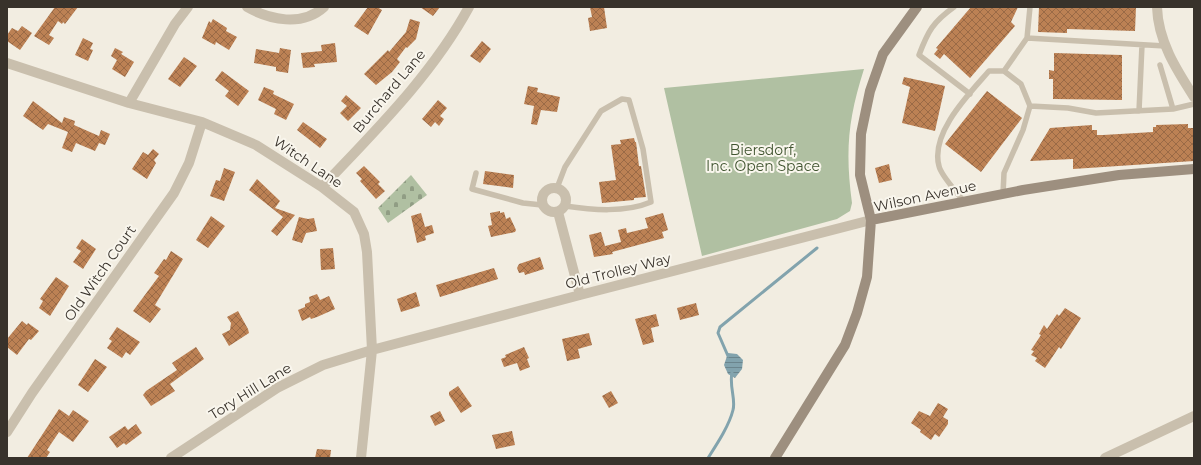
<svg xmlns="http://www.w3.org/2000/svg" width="1201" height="465" font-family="Montserrat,sans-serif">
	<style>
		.cemetery { fill: url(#cemetery-stones) }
		.park { fill: #b0c0a2 }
		.water { fill: url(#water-rules) }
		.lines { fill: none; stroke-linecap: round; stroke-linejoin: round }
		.stream { stroke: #82a3ad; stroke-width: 3 }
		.building { fill: url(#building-cross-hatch) }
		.service { stroke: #c9bfad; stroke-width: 5.5 }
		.minor { stroke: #c9bfad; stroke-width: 10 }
		.secondary { stroke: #9d8f7f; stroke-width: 10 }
		.labels { text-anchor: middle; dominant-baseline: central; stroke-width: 4; stroke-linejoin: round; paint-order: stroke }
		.street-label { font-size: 14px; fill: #38322b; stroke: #f9f6ed }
		.park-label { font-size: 14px; fill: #415531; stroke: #f9f6ed }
	</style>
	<defs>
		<pattern id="cemetery-stones" width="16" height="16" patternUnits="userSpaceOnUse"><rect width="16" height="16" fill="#b0c0a2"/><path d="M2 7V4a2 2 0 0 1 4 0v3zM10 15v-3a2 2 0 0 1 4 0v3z" fill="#909d84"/></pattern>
		<pattern id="water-rules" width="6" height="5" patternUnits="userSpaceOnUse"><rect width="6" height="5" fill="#82a3ad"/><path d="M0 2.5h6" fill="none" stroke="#6b858d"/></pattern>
		<pattern id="building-cross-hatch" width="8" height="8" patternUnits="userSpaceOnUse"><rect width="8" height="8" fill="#bc8154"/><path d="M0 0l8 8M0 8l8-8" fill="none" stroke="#9a6a46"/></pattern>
	</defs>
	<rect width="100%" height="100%" fill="#f2ede1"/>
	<path class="cemetery" d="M411,175L427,195L388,223L378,208Z"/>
	<path class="park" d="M864,69C848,119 845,151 852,203L850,211L837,219L702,256L664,88Z"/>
	<path class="water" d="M728,353L737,354L743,360L742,369L735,378L728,374L724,365Z"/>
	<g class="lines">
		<path class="stream" d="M728,356L718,333L720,327L817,248
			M708,458C717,444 729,426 733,410C736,399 729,387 732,372"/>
	</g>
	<path class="building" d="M55,7H78L65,24L63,22L62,24L58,21L49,35L54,38L49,45L34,36Z
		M368,7H377L382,10L368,35L354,26Z
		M420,7H440L433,16Z
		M590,7H604L607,28L590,31L588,18L592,17Z
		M971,7H1018L1011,22L1015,26L970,78L944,54L940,59L934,54L938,49L936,48Z
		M1039,7H1136L1135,31L1067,29V33L1038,32Z
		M213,19L227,28L226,31L237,37L229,50L216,42L215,45L202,38L209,21L211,23Z
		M410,19L420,22L416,39L407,48L406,47L397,59L400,62L392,72L376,85L364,74L388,50L389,52L406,32Z
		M22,26L32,33L20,50L7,41V35L12,28L18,31Z
		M83,38L93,43L90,49L93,50L88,61L75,55Z
		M482,41L491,49L480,63L470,56Z
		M335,43L337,62L314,64L315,67L303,68L301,53L322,51L321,45Z
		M115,48L123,52L121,54L134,62L125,77L112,69L117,60L111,56Z
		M280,48L291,50L288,73L276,71V67L254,63L256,49L279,53Z
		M1054,53L1122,55V100L1053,99V79H1049V70L1054,71Z
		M184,57L197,66L180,87L168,79Z
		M222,71L249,91L238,106L225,96L229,91L215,80Z
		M904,77L945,86L935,131L902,123L910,87L902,84Z
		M528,86L538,88L537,92L560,97L557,112L541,110L537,125L531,124L534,106L524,104Z
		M264,87L274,91L273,94L294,104L286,120L274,114L276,109L258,100Z
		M987,91L1022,118L981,172L945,144Z
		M346,95L361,108L348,121L340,113L347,106L341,101Z
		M438,100L447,108L440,116L444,119L439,126L435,122L431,127L422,119Z
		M33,101L62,123L64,117L75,121L74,125L99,136L101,130L110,134L105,145L99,143L95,151L76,143L72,152L62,148L68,132L48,124L43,130L23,116Z
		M303,122L327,139L320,148L297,130Z
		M1188,124V128H1194V161L1073,169V159L1030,161L1050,128L1092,125V130H1097V135H1103L1153,132V127H1156V125Z
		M634,138L635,142H636L639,166H641L646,197L634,198V200L602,203L599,182L616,180L611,145L621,144L620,140Z
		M153,149L159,154L154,160L156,163L147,179L132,169L143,152L148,155Z
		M889,164L892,180L879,183L875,168Z
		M364,166L380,182L378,184L385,191L376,199L360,181L362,179L356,173Z
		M224,168L235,172L224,201L210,196L216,180L220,181Z
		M485,171L514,175L513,188L483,184Z
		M257,179L280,201L275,208L295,215L277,236L271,231L283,217L249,190Z
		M500,211V213L504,212L506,219L510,217L516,230L515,232L491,237L488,226L492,225L490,213Z
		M421,213L425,227L432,225L434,233L425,236L426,240L417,243L411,216Z
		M663,213L668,230L662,232L664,238L612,252L613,254L594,257L589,235L601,232L605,246L621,242L618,230L626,228L627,233L648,228L645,218Z
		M211,216L225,226L208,248L196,240Z
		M299,217L308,219L314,218L317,231L306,233L302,243L292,240Z
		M82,239L96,249L83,269L73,262L81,251L76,248Z
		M333,248L335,269L321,270L320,249Z
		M171,251L183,259L155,305L161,309L150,323L133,311L159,276L154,273L164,259L166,260Z
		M540,257L544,269L525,275L524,272L519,273L517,268L519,264Z
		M494,268L498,279L440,297L436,285Z
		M56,277L69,286L50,316L39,308L43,301L40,299Z
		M416,292L420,306L401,312L397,299Z
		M317,294L320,300L329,296L335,309L317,317L311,319L310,317L302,321L298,310L305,307V304L310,302L309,297Z
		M696,303L699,315L680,320L677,308Z
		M1065,308L1081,318L1061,349L1059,347L1045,368L1035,361L1037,358L1031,355L1034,351L1031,350L1041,335L1039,334L1044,325L1047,329L1057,314L1059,316Z
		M238,311L248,329L249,333L229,346L222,334L230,330L231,323L227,317Z
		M656,314L659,326L651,328L654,342L643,345L635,319Z
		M22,321L27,325L28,323L39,331L31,340L29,339L17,355L7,347V339Z
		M117,327L140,342L130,355L126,352L122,358L107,348L112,341L109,339Z
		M589,333L592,345L578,349L580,358L567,361L562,339Z
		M196,347L204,359L170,384L175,391L151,406L143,395L146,391L177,370L172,363Z
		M524,347L529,358L527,359L530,367L520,371L517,363L504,367L501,359L506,357L505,355Z
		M95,359L107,367L88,392L78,385Z
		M458,386L472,406L461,413L449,395V392Z
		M611,391L618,403L609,408L602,396Z
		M938,403L948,409L943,417L948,420V424L939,437L935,434L931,440L920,432L921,430L911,423L919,411L930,416Z
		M59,409L69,416L73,410L89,421L73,442L59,432L47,450L50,452L46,458H27Z
		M440,411L445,421L435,426L430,416Z
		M136,424L142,433L126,445L124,443L117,448L109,437L125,426L128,430Z
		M512,431L515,445L496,449L492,435Z
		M317,449L331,450L330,458H315Z"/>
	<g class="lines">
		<path class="service" d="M954,7C933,22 928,31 919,55L970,94
			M1027,38L1030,7
			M1160,65L1173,109
			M1004,71L1027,38L1165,46
			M1030,106L1068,108L1096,113L1173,109L1194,104
			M1139,111L1142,45
			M476,173L472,189L523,203L542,205
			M557,188L565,167L601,111L622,99L629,100L643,149L651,202C625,213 592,210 565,206
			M964,202C958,193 941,176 939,166C930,133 969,94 989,71H1004L1021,84L1030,106L1023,130L1004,173L1003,194"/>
		<path class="minor" d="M247,7C270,20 302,27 324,7
			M1157,7C1158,41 1176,69 1194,97
			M7,63L129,103L202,122L256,145L322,187L354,212L364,234L367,252L372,350L361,458
			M129,103L175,24L188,7
			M322,187C375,131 432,75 469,7
			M542 200a12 12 0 1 1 24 0a12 12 0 1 1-24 0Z
			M558,212L580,295
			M7,432L32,393L174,193L189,163L202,122
			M171,458L277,388L323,365L372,350L580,295L871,220
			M1105,458L1194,416"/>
		<path class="secondary" d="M871,220L1023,190L1119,175L1194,169
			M775,458L845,345L857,313L867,277L871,220L860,175L861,134L870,91L883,54L917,7"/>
	</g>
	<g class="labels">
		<g class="street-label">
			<text transform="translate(389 91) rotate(-50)">Burchard Lane</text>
			<text transform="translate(308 162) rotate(34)">Witch Lane</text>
			<text transform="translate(925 196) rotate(-12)">Wilson Avenue</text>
			<text transform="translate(618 271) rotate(-14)">Old Trolley Way</text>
			<text transform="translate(100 273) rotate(-55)">Old Witch Court</text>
			<text transform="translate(250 391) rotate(-32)">Tory Hill Lane</text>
		</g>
		<g class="park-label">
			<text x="763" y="150">Biersdorf,<tspan x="763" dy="16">Inc. Open Space</tspan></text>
		</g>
	</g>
	<rect width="1201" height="465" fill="none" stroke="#38322b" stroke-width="16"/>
</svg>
